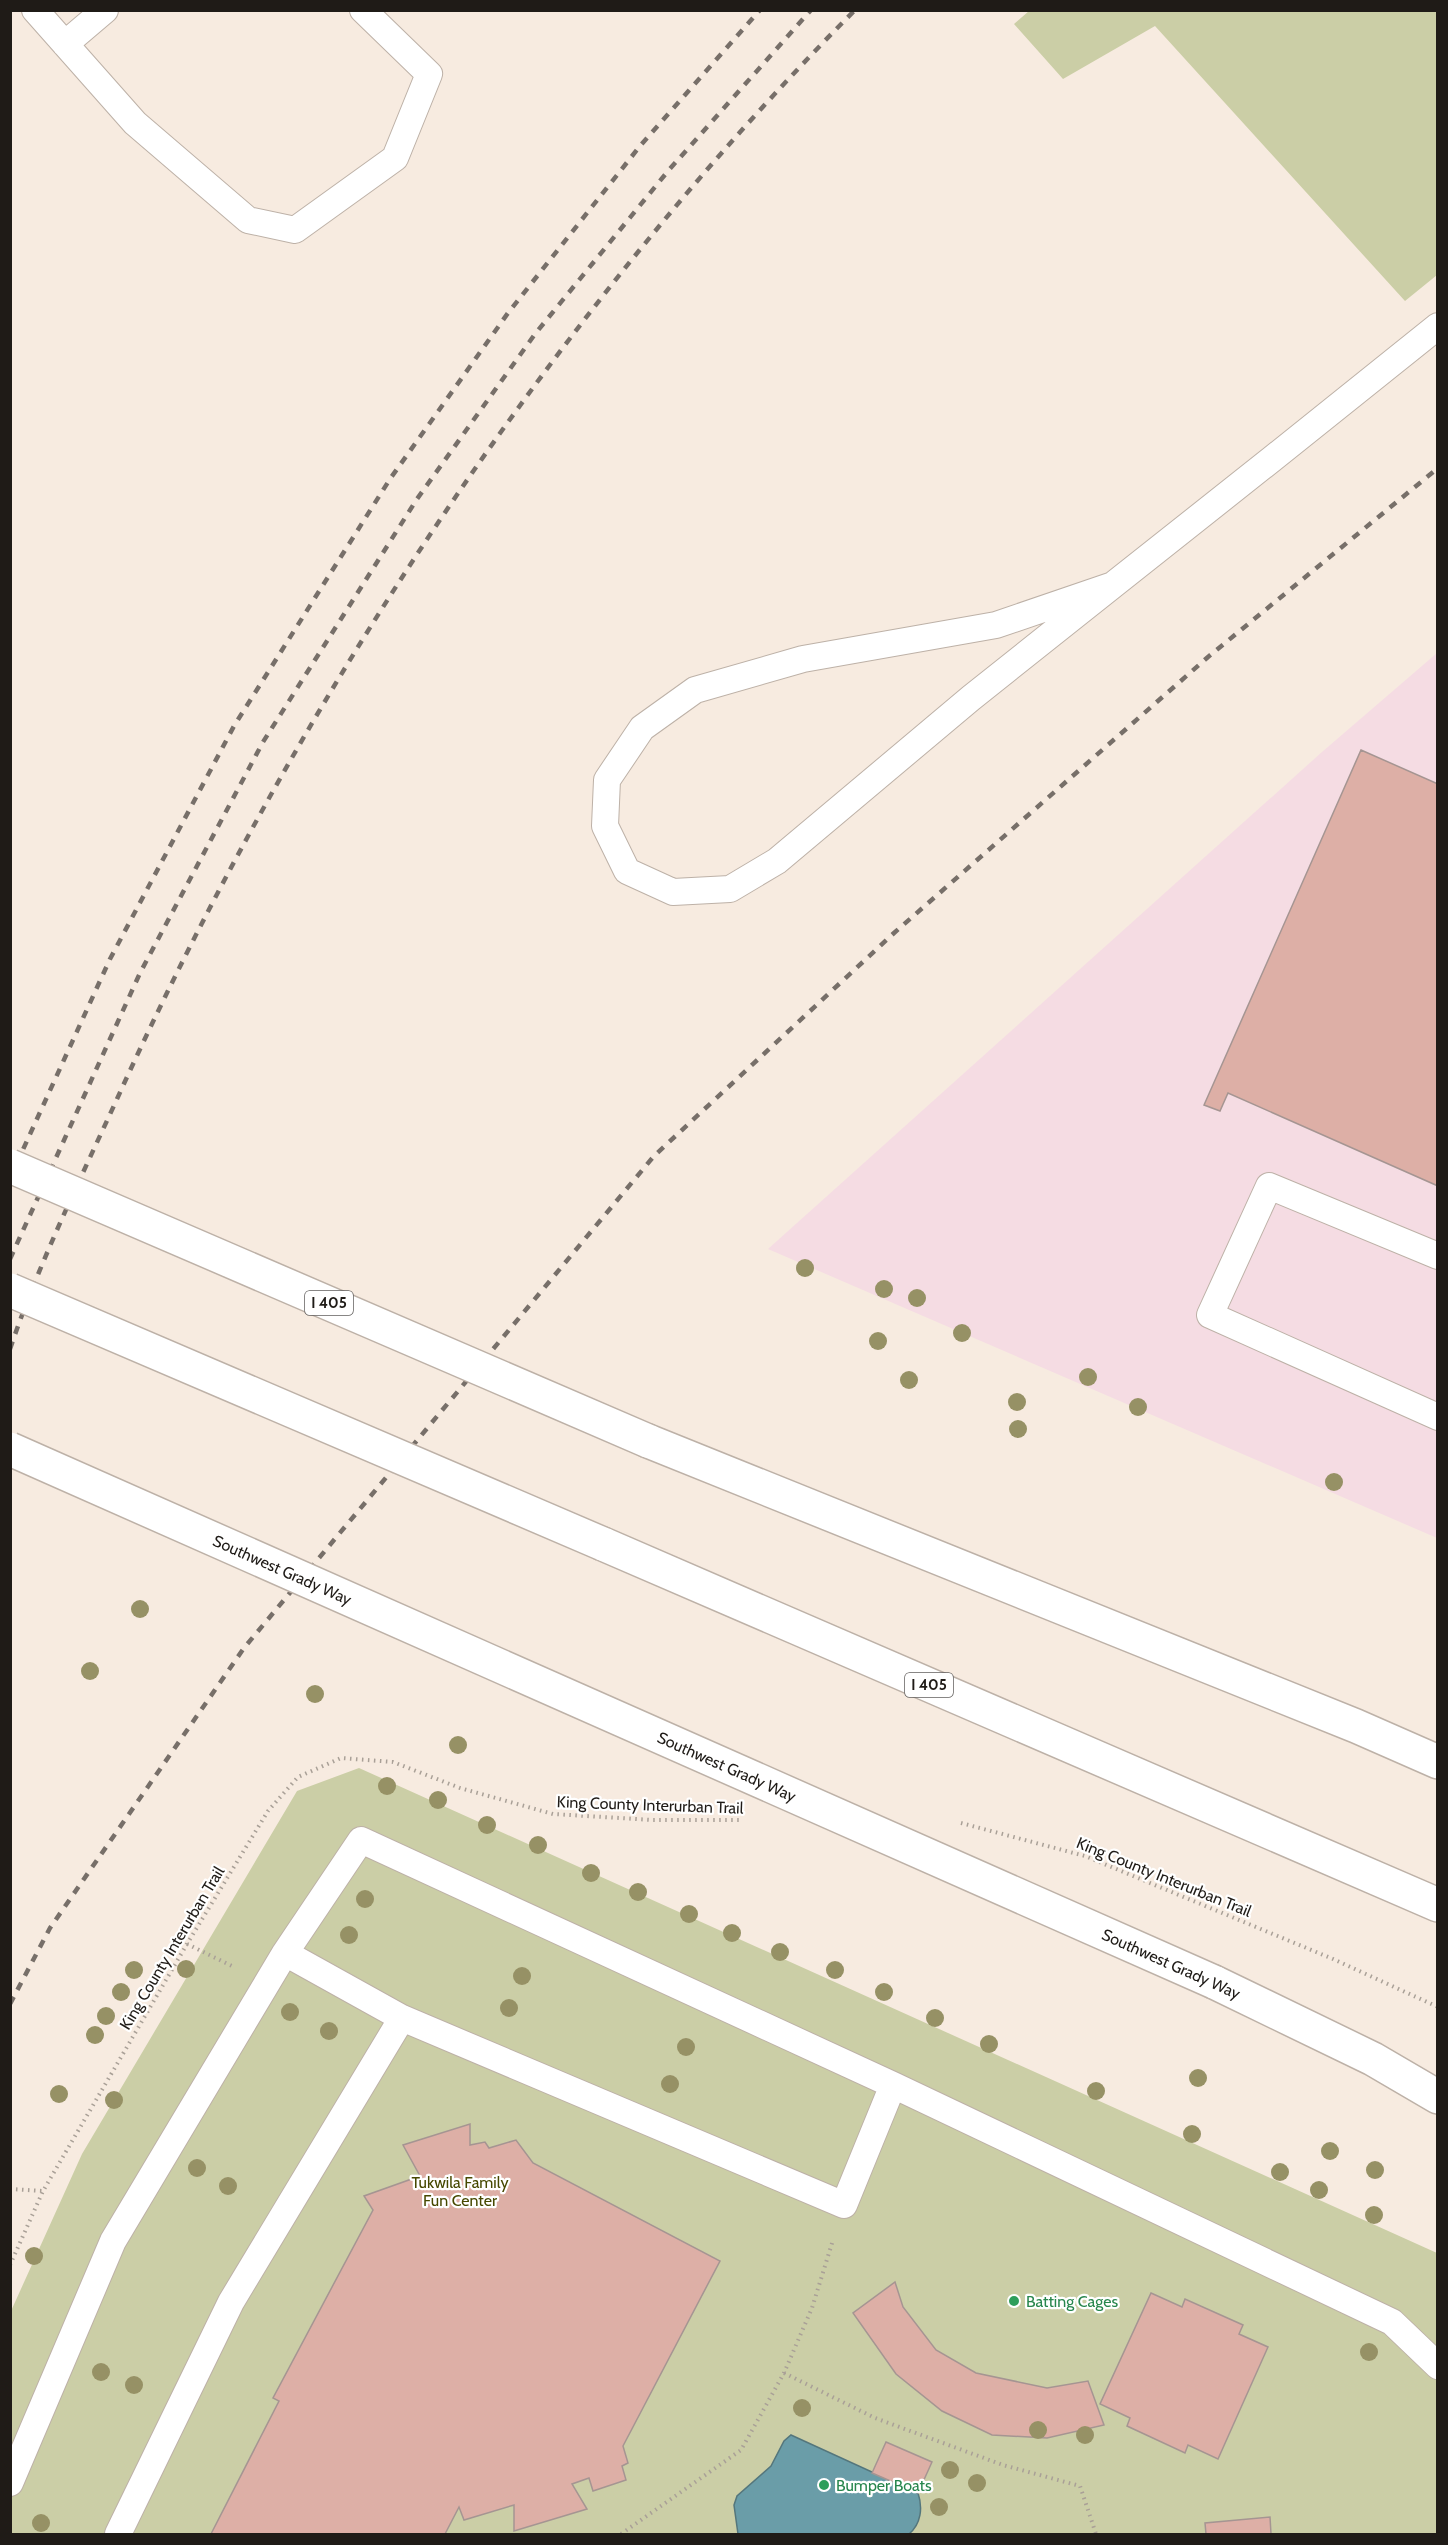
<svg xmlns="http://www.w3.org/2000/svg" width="1448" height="2545" font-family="Cabin,sans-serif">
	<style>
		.commercial { fill: #f5dce3 }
		.green { fill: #cbcea6 }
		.water { fill: #6a9da8; stroke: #54767c; stroke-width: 1.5 }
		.building { fill: #ddafa6; stroke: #a59592; stroke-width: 1.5 }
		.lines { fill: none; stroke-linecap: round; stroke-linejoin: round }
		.service-casing { stroke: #bdb1a7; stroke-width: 28 }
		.secondary-casing { stroke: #bdb1a7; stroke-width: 36 }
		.motorway-casing { stroke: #bdb1a7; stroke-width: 36 }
		.path { stroke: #a9a097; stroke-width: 4; stroke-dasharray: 1.5 4.5; stroke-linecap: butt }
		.service { stroke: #fff; stroke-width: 26 }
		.secondary { stroke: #fff; stroke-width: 33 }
		.motorway { stroke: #fff; stroke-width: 33 }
		.rail { stroke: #776f69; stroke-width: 4.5; stroke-dasharray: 8 8; stroke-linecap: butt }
		.secondary-bridge-casing { stroke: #bdb1a7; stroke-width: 36; stroke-linecap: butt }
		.motorway-bridge-casing { stroke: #bdb1a7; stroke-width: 36; stroke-linecap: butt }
		.secondary-bridge { stroke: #fff; stroke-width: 33 }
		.motorway-bridge { stroke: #fff; stroke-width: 33 }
		.tree { fill: #969165 }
		.leisure-dot { fill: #2e9e5b; stroke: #fff; stroke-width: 2 }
		.labels { text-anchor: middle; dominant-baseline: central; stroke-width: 4.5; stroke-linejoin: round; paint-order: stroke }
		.shield { fill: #fff; stroke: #625f5d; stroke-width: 1.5 }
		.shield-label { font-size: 15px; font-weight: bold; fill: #1f1b17 }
		.street-label { font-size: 16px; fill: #1f1b17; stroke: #fff }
		.park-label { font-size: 16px; fill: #464800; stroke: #fff }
		.leisure-label { font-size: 16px; fill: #27864d; stroke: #fff; text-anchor: start }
	</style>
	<rect width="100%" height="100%" fill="#f7ebe0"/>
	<path class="commercial" d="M1437,653V1538L768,1249L1322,752Z"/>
	<path class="green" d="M1029,11H1437V275L1405,301L1155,26L1063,79L1014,24Z
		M359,1768L1437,2253V2534H11V2311L82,2154L297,1791Z"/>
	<path class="water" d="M791,2435L918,2493C923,2508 921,2524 909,2534H738L734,2505L737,2496L771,2466L784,2441Z"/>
	<path class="building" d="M1361,750L1438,784V1186L1228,1093L1220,1111L1204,1105Z
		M470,2124V2145L485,2142L489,2148L516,2140L533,2163L720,2261L623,2446L628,2463L622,2466L626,2480L593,2491L589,2478L572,2484L587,2509L514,2531V2505L464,2520L459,2507L445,2534H211L279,2401L273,2398L373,2210L364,2196L420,2176L403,2145Z
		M895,2282L903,2307L936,2350L976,2373L1047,2388L1088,2381L1104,2425L1047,2438L992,2435L942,2411L896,2374L853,2313Z
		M1151,2293L1182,2307L1185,2299L1243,2325L1239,2334L1268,2347L1218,2459L1188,2445L1185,2453L1127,2426L1130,2418L1100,2404Z
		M886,2442L932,2462L918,2493L872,2473Z
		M1270,2517L1271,2534H1206L1205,2523Z"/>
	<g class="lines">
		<g class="service-casing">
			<path id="service" d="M35,10L135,123L248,220L295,230L395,158L429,74L363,10
				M65,44L105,10
				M1113,585L996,625L803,659L695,690L642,728L607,780L605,826L627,871L673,892L730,889L777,861L971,698L1113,585L1272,459L1438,326
				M1438,1256L1269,1186L1210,1315L1438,1417
				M285,1953L402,2018L844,2205L893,2085
				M10,2483L113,2241L285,1953L361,1840L893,2085L1392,2322L1438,2366
				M118,2534L231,2302L402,2018"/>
		</g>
		<g class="secondary-casing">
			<path id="secondary" d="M1214,1982L1373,2059L1438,2097"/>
		</g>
		<g class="motorway-casing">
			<path id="motorway" d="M648,1441L1356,1726L1438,1762
				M603,1544L1438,1905"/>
		</g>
		<path class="path" d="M961,1823L1085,1856L1333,1959L1438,2007
			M187,1944L234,1967
			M10,2189L43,2191
			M10,2265L43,2191L187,1944L268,1811L298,1777L341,1758L393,1762L460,1788L553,1814L653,1820H743
			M784,2373L875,2418L1003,2465L1080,2486L1096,2534
			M621,2534L741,2450L784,2373L812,2308L833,2240"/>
		<use href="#service" class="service"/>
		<use href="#secondary" class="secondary"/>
		<use href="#motorway" class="motorway"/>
		<path class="rail" d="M10,1178L110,959L234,726L390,479L508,313L640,146L760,10
			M10,1259L140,973L263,742L417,499L535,334L668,171L811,10
			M10,1349C39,1263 79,1182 117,1099C295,706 550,317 855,10
			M10,2004L50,1928L244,1648L654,1156L894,933L1208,657L1438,468"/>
		<g class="secondary-bridge-casing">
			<g id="secondary-bridge">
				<path id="s1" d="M10,1449L1214,1982"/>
			</g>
		</g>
		<g class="motorway-bridge-casing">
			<path id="motorway-bridge" d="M10,1166L648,1441
				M10,1290L603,1544"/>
		</g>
		<use href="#secondary-bridge" class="secondary-bridge"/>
		<use href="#motorway-bridge" class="motorway-bridge"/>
	</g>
	<g class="tree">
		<circle cx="805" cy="1268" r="9"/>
		<circle cx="884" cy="1289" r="9"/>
		<circle cx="917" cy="1298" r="9"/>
		<circle cx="962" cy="1333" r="9"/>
		<circle cx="878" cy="1341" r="9"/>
		<circle cx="1088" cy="1377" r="9"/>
		<circle cx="909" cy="1380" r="9"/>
		<circle cx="1017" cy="1402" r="9"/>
		<circle cx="1138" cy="1407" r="9"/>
		<circle cx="1018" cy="1429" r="9"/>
		<circle cx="1334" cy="1482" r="9"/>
		<circle cx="140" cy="1609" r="9"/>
		<circle cx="90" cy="1671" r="9"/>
		<circle cx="315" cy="1694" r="9"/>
		<circle cx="458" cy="1745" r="9"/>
		<circle cx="387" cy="1786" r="9"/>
		<circle cx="438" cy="1800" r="9"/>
		<circle cx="487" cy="1825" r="9"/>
		<circle cx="538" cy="1845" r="9"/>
		<circle cx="591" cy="1873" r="9"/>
		<circle cx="638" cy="1892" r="9"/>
		<circle cx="365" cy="1899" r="9"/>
		<circle cx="689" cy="1914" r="9"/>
		<circle cx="732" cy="1933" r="9"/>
		<circle cx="349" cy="1935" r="9"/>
		<circle cx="780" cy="1952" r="9"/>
		<circle cx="186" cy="1969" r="9"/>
		<circle cx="134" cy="1970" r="9"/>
		<circle cx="835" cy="1970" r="9"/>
		<circle cx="522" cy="1976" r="9"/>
		<circle cx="121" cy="1992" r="9"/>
		<circle cx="884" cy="1992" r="9"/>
		<circle cx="509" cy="2008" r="9"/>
		<circle cx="290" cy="2012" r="9"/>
		<circle cx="106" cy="2016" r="9"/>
		<circle cx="935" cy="2018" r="9"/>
		<circle cx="329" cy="2031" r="9"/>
		<circle cx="95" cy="2035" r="9"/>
		<circle cx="989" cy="2044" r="9"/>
		<circle cx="686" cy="2047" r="9"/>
		<circle cx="1198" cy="2078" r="9"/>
		<circle cx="670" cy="2084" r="9"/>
		<circle cx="1096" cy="2091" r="9"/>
		<circle cx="59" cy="2094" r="9"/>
		<circle cx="114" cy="2100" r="9"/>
		<circle cx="1192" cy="2134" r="9"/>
		<circle cx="1330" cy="2151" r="9"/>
		<circle cx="197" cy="2168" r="9"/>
		<circle cx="1375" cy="2170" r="9"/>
		<circle cx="1280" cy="2172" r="9"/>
		<circle cx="228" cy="2186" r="9"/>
		<circle cx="1319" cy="2190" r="9"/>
		<circle cx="1374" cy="2215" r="9"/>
		<circle cx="34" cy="2256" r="9"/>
		<circle cx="1369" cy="2352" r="9"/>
		<circle cx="101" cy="2372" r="9"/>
		<circle cx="134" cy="2385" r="9"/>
		<circle cx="802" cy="2408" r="9"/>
		<circle cx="1038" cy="2430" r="9"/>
		<circle cx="1085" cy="2435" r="9"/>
		<circle cx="950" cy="2470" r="9"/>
		<circle cx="977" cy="2483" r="9"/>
		<circle cx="939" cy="2507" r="9"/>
		<circle cx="41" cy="2523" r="9"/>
	</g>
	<g class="leisure-dot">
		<circle cx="1014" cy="2301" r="6"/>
		<circle cx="824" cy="2485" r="6"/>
	</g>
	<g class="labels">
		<g class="shield">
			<rect x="305" y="1291" width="48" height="24" rx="4.5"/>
			<rect x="905" y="1673" width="48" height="24" rx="4.5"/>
		</g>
		<g class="shield-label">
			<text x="329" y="1303">I 405</text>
			<text x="929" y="1685">I 405</text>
		</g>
		<g class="street-label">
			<text stroke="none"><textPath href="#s1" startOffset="298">Southwest Grady Way</textPath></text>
			<text stroke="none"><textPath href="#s1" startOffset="784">Southwest Grady Way</textPath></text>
			<text transform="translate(650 1805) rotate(2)">King County Interurban Trail</text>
			<text transform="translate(1164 1877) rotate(22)">King County Interurban Trail</text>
			<text transform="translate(172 1948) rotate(-59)">King County Interurban Trail</text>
			<text transform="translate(1171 1964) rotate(24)">Southwest Grady Way</text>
		</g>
		<g class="park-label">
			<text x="460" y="2182">Tukwila Family<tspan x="460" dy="18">Fun Center</tspan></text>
		</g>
		<g class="leisure-label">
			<text x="1026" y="2301">Batting Cages</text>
			<text x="836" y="2485">Bumper Boats</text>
		</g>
	</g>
	<rect width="1448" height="2545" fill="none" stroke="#1f1b17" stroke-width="24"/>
</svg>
